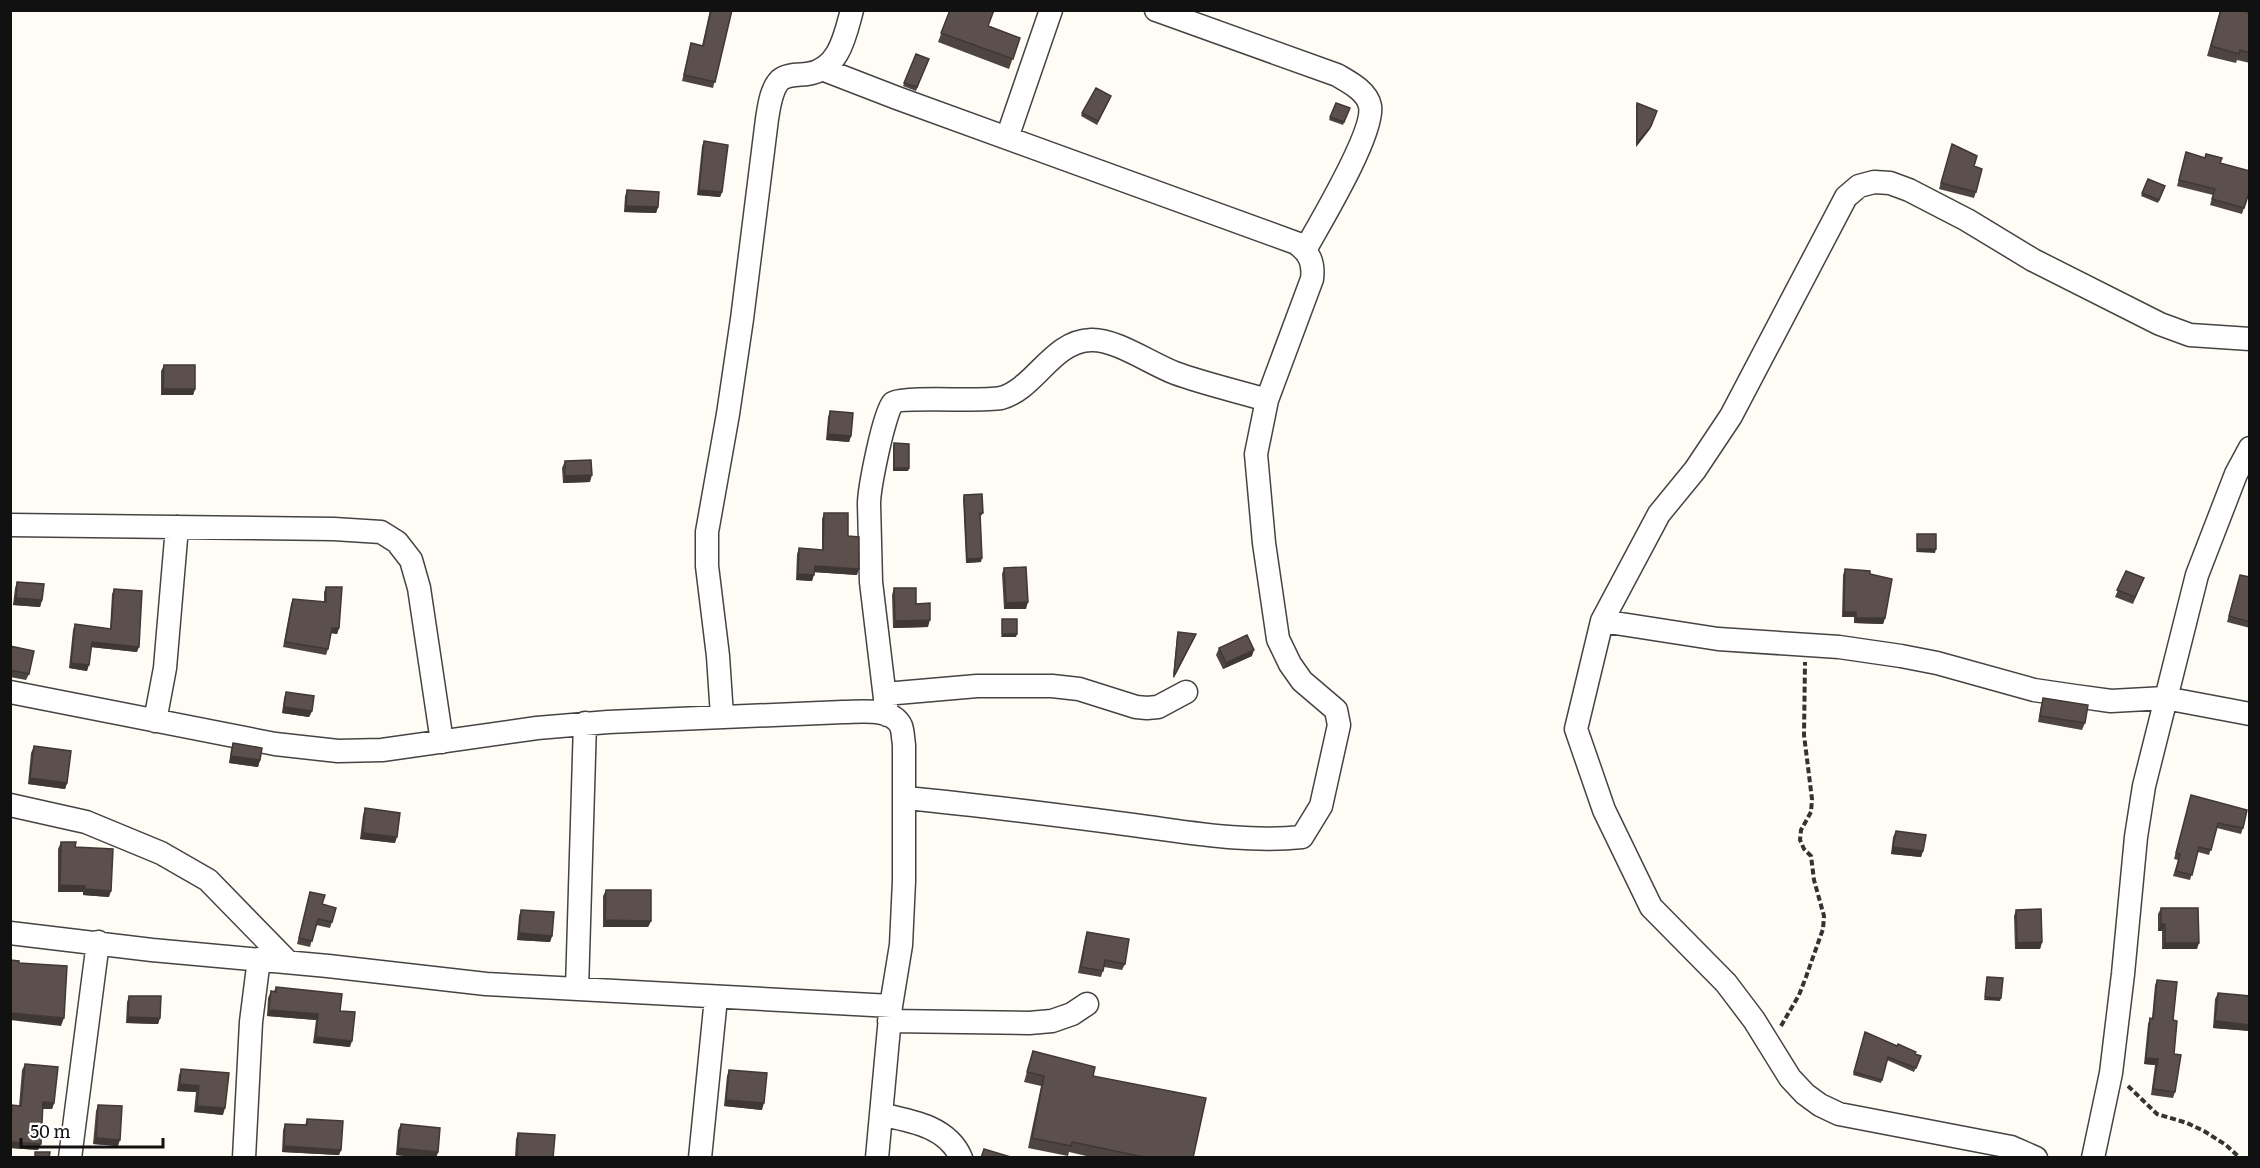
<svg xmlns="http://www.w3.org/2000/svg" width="2260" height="1168" font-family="Literata,serif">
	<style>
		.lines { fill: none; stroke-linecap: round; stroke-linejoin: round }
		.street-casing { stroke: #444; stroke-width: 25 }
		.path { stroke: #333; stroke-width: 4; stroke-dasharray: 6 3; stroke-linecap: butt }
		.street { stroke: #fff; stroke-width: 22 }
		.wall { fill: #4e4541 }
		.shaded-wall { fill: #403835 }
		.building { fill: #5b504c; stroke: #403835; stroke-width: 1.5 }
	</style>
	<rect width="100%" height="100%" fill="#fffbf5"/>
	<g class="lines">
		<g class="street-casing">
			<path id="street" d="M1156,10L1337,75C1349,82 1367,91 1370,106C1375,132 1320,223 1305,250
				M822,69L897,98L1296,243C1310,253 1314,263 1312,279L1267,400L1256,454L1264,543L1278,639L1290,664L1302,681L1336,710L1339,725L1321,806L1302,837C1245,843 1188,832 1133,825C1057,815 981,805 905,798
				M1007,138L1051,10
				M10,525L334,529L381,532L397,542L411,560L419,588L442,742
				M1602,621L1718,639L1839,647L1901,656L1937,663L2034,690L2075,696L2111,701L2165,698L2250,714
				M10,692L275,744L338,751L382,750L537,728L608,722L843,712C860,712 892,707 901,726C903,731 903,739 904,745V881L901,945L891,1006L877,1158
				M885,694L977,686H1052L1079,689L1136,707L1147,708L1158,707L1186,692
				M887,715L871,582L869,504C869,489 884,412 893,403C902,396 981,402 1001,398C1035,389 1052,341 1091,340C1116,339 1151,364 1175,373C1205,384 1237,391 1267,400
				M722,716L718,656L707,566V532L728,414L742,319L767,119C769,107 771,89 780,80C787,74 799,75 807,74C839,70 845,36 852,10
				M155,721L165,668L177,527
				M10,805L86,822L161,853L208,880L288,962
				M10,933L152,950L328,966L486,984L891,1006
				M577,989L585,723
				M889,1021L1029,1023L1052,1021L1072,1014L1087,1004
				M883,1115C912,1121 948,1127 961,1158
				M70,1158L98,942
				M244,1158L251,1022L259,959
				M700,1158L716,998
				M2036,1158L2011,1147L1839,1114L1820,1105L1805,1094L1790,1078L1754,1020L1726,983L1651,907L1604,810L1576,729L1602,621L1659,514L1695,470L1731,416L1846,197L1859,186L1874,182L1890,183L1909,190L1967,220L2033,260L2160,324L2190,335L2250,339
				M2093,1158L2111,1073L2123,974L2136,837L2144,786L2197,575L2236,474L2250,448"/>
		</g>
		<path class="path" d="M1781,1026L1799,995L1806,977L1823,929L1824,916L1814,880L1811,856L1804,849L1800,840L1801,830L1811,812L1812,799L1804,735L1805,662
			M2128,1086L2157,1114L2187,1123L2204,1131L2226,1145L2240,1158"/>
		<use href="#street" class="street"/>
	</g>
	<path class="wall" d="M710,10H732L713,88L682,81L691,43L702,46Z
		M950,10L1020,38L1009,69L938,42Z
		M2220,10L2250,13V63L2237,60L2236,63L2207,56Z
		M916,54L929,59L916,91L903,86Z
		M1110,99L1097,125L1081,116L1082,113Z
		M1336,103L1350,108L1343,125L1329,120Z
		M1637,103L1657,111L1650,129L1636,147V106Z
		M704,141L722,192L720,197L697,195L702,146Z
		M1952,144L1974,166L1976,192L1974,198L1939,189Z
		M2186,152L2220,163L2244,208L2242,214L2210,205L2213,195L2177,186Z
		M2148,179L2165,186L2158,203L2141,196Z
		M627,190L658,207L656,213L624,212L625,196Z
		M164,365L195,389L193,395H161V371Z
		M830,411L851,436L849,442L826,440L828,417Z
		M894,443L909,468L908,471H893V447Z
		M565,461L590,482L563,483L562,468Z
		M964,495L983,513L981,516H980L981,562L966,563L963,498Z
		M824,513L848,536L857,575L814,572L812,581L796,580L797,554L799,548L822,550V519Z
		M1004,568L1026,609H1004L1002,574Z
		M1845,569L1870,574L1885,618L1883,624L1854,623V617H1842L1843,575Z
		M2126,571L2144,578L2133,604L2115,597Z
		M2240,575L2250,577V628L2227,622Z
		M17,582L42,600L40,607L13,605L15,588Z
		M326,587L339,628L337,634L331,633L328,649L326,655L283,647L291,604L293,599L324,602V592Z
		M894,588L916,604L928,627L893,628L892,595Z
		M114,589L137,652L91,647L87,671L69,668L73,630L75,624L110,629L112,594Z
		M1178,632L1195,637L1174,678L1173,677L1177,635Z
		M10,646L29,674L26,680L10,677Z
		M1219,648L1252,656L1223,669L1216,655Z
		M286,692L312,711L309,717L282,713L284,698Z
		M2043,698L2085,723L2082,730L2038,722L2041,705Z
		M233,743L260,760L258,767L229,763L231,749Z
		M34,746L67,783L65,789L28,784L31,753Z
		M2191,795L2243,828L2241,834L2217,828L2209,855L2198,852L2190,880L2173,876L2178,860L2174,859Z
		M365,808L395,843L360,839L363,815Z
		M1896,831L1923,851L1921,857L1891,854L1893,837Z
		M61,842L75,847L109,897L83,895V892H58V849Z
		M606,890L651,921L648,927H603V896Z
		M310,892L322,904L332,922L330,928L316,925L310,947L297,944Z
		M2161,908L2197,949H2162V931H2158V914Z
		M521,910L552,936L550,942L517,940L519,916Z
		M2016,910L2042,942L2040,949H2015L2014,916Z
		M1087,932L1125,964L1122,970L1104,967L1101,977L1078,973L1085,938Z
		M2157,980L2173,1020L2175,1092L2173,1098L2151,1095L2155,1065L2144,1064L2148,1024L2150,1018H2152L2155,985Z
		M276,987L340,1011L350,1047L313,1043L316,1020L267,1016L268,998L271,991H274Z
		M2218,993L2250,996V1031L2213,1028L2215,999Z
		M129,996L160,1018L158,1024L126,1023L127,1002Z
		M1865,1032L1921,1056L1914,1072L1887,1060L1881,1083L1853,1075Z
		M1033,1051L1093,1076L1193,1158H1095L1069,1152L1068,1156L1028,1148L1041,1086L1024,1082Z
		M25,1064L54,1103L52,1109H43L38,1150L10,1148V1110L12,1105L19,1106L22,1070Z
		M181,1069L223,1115L194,1112L196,1092L177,1091L179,1075Z
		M729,1070L762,1110L724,1106L727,1076Z
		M98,1105L118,1146L93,1144L96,1111Z
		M307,1119L341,1150L339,1155L282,1152L283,1130L285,1124L305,1125Z
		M401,1124L438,1152L436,1158H423L396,1155L398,1130Z
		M518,1133L553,1158H515L516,1139Z"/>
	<path class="shaded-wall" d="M1651,126L1650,129L1636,147L1637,143Z
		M699,190L722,192L720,197L697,195Z
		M626,206L658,207L656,213L624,212Z
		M163,389H195L193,395H161Z
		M828,434L851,436L849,442L826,440Z
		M894,468H909L908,471H893Z
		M592,475L590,482L563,483L565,476Z
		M1917,549H1936L1935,553L1916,552Z
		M982,558L981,562L966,563L967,559Z
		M815,566L859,569L857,575L812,572Z
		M798,574L814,575L812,581L796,580Z
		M16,598L42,600L40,607L13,605Z
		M1028,602L1026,609H1004L1006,603Z
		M1844,612H1856L1854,617H1842Z
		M1856,618H1885L1883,624L1854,623Z
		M930,620L928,627L893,628L895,621Z
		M332,628H339L337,634L330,633Z
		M1002,634H1017L1016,637H1001Z
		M92,642L139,647L137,652L90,647Z
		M1254,650L1252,656L1223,669L1226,663Z
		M71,663L89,665L87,671L69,668Z
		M284,707L312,711L309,717L282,713Z
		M231,756L260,760L258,767L229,763Z
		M30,778L67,783L65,789L28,784Z
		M363,833L397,837L395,843L360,839Z
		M1893,847L1923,851L1921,857L1891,854Z
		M60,885L85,886L83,892H58Z
		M85,889L111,891L109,897L83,895Z
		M605,920L651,921L648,927H603Z
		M2161,924H2165L2162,931H2158Z
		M519,933L552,936L550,942L517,940Z
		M2042,942L2040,949H2015L2017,943Z
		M2165,943H2199L2197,949H2162Z
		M1985,997L2001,998L2000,1001L1984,1000Z
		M269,1010L318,1014L316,1020L267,1016Z
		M10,1013L64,1018L61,1026L10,1020Z
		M128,1017L160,1018L158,1024L126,1023Z
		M2215,1021L2250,1025V1031L2213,1028Z
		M316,1037L352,1041L350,1047L313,1043Z
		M2146,1058L2158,1059L2155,1065L2144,1064Z
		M180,1084L199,1086L196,1092L177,1091Z
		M726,1100L764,1103L762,1110L724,1106Z
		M43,1102L54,1103L52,1109L41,1108Z
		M197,1106L225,1108L223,1115L194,1112Z
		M96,1138L120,1140L118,1146L93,1144Z
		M10,1142L41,1144L38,1150L10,1148Z
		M284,1146L341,1150L339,1155L282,1152Z
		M398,1148L438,1152L436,1158H423L396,1155Z"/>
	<path class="building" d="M711,10H732L715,82L684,75L691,43L703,46Z
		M950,10H994L988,26L1020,38L1013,59L941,33Z
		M2221,10H2241L2250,13V53L2240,50L2239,54L2211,46Z
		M916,54L929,59L917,87L904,83Z
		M1096,88L1111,96L1098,121L1082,113Z
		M1336,103L1350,108L1344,122L1330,117Z
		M1637,103L1657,111L1651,126L1637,143Z
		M704,141L728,145L722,192L699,190Z
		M1952,144L1977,156L1974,166L1982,169L1976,192L1941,183Z
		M2186,152L2205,158L2206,154L2222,158L2220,163L2250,171V190L2244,208L2212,199L2215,189L2179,180Z
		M2148,179L2165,186L2159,200L2142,193Z
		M627,190L659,192L658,207L626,206Z
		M164,365H195V389H163Z
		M830,411L853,413L851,436L828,434Z
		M894,443L909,444V468H894Z
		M591,460L592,475L565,476V461Z
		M982,494L983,513H980L982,558L967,559L964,495Z
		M824,513H848V536L859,537V569L815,566L814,575L798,574L799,548L823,550Z
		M1917,534H1936V549H1917Z
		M1026,567L1028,602L1006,603L1004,568Z
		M1845,569L1870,571V574L1892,579L1885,618H1856V612H1844Z
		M2126,571L2144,578L2135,597L2117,590Z
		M2240,575L2250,577V622L2229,616Z
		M17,582L44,584L42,600L16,598Z
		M326,587H342L339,628H332L328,649L285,642L293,599L326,602Z
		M894,588H916V604L930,603V620L895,621Z
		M114,589L142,591L139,647L92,642L89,665L71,663L75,624L111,629Z
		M1002,619H1017V634H1002Z
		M1178,632L1196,634L1175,674H1174Z
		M1247,635L1254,650L1226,663L1219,648Z
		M10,646L34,651L29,674L10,670Z
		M286,692L314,696L312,711L284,707Z
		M2043,698L2088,705L2085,723L2040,716Z
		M233,743L262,748L260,760L231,756Z
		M34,746L71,751L67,783L30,778Z
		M2191,795L2247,810L2243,828L2218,823L2211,850L2199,847L2192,875L2176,871L2180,854L2176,853Z
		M365,808L400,813L397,837L363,833Z
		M1896,831L1926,835L1923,851L1893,847Z
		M61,842H76L75,847L113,849L111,891L85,889V886L60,885Z
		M606,890H651V921L605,920Z
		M310,892L325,895L322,904L336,908L332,922L318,919L312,941L299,938Z
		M2161,908H2198L2199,943H2165V924H2161Z
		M2041,909L2042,942L2017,943L2016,910Z
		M521,910L554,912L552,936L519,933Z
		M1087,932L1129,939L1125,964L1105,960L1103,971L1081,967Z
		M10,960L19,961V963L67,966L64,1018L10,1013Z
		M1987,977L2003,978L2001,998L1985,997Z
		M2157,980L2177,982L2173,1020L2177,1021L2174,1054L2181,1055L2175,1092L2153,1089L2158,1059L2146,1058L2150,1018L2153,1019Z
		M276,987L342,994L340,1011L355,1012L352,1041L316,1037L318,1014L269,1010L271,991L276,992Z
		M2218,993L2250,996V1025L2215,1021Z
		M129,996H161L160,1018L128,1017Z
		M1865,1032L1897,1046L1898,1044L1916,1052L1915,1054L1921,1056L1916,1068L1888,1057L1882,1080L1854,1072Z
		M1033,1051L1095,1067L1093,1076L1206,1098L1193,1158H1148L1072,1142L1071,1146L1032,1138L1044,1076L1027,1072Z
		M25,1064L58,1067L54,1103L43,1102L41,1144L10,1142L12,1105L21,1106Z
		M181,1069L229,1073L225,1108L197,1106L199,1086L180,1084Z
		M729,1070L767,1073L764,1103L726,1100Z
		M98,1105L122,1106L120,1140L96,1138Z
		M307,1119L343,1121L341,1150L284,1146L285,1124L307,1125Z
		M401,1124L440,1128L438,1152L398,1148Z
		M518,1133L555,1135L553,1158H517Z
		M984,1149L1014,1158H981Z
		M35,1152H50L49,1158H35Z"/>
	<rect width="2260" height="1168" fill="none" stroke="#111111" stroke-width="24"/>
	<path d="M21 1138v9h142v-9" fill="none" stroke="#111111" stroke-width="3"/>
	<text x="30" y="1138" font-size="18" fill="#111111" stroke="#ffffff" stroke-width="4.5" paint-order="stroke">50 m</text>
</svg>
